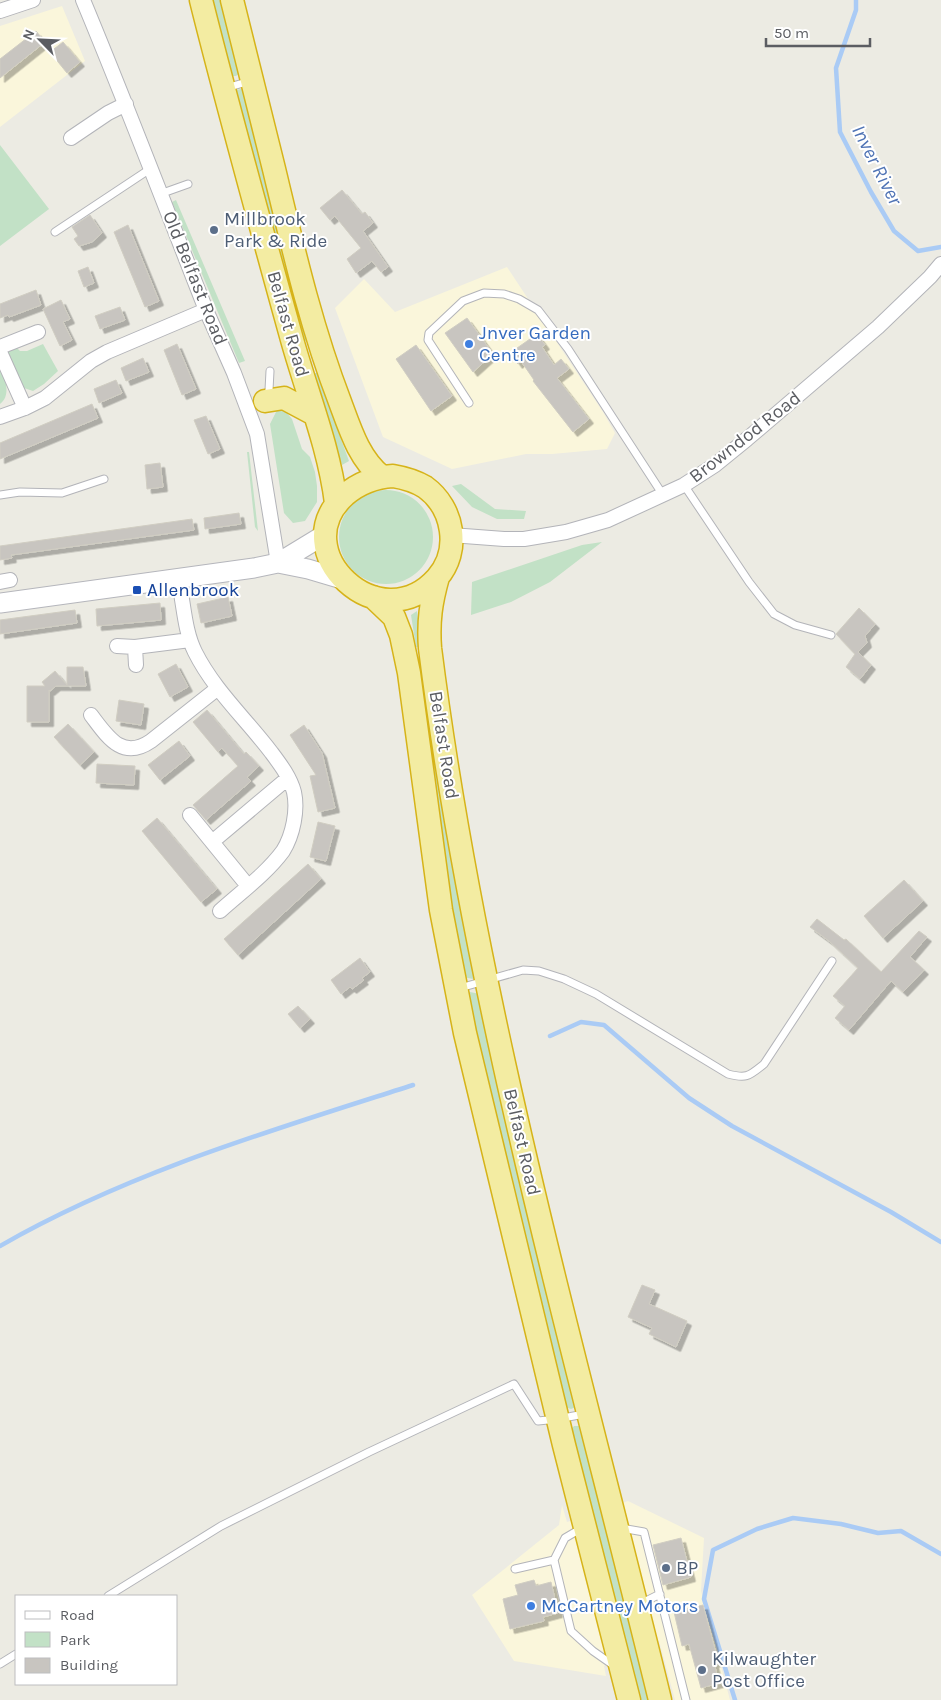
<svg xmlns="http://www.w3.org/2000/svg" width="941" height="1700" font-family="Karla,sans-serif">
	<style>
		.commercial { fill: #faf6db }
		.green { fill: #c2e1c6 }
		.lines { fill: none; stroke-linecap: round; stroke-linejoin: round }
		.stream { stroke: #aacbf5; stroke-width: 4.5 }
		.building { fill: #c8c5c0; stroke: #d0cdc2; filter: url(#shadow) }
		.service-casing { stroke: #b3b4b9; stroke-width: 9 }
		.minor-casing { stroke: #b3b4b9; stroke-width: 16 }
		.secondary-casing { stroke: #b5b6bc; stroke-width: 21 }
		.trunk-casing { stroke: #d6b319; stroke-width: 25 }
		.service { stroke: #fff; stroke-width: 7 }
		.minor { stroke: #fff; stroke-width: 14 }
		.secondary { stroke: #fff; stroke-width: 19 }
		.trunk { stroke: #f3eca2; stroke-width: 22 }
		.service-dot { fill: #5c6f8a; stroke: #fff; stroke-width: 2 }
		.shop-dot { fill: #3f7fe0; stroke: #fff; stroke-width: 2 }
		.transit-dot { fill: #1a4fb4; stroke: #fff; stroke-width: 2 }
		.labels { text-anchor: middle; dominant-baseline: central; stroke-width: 4; stroke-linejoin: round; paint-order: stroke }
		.service-label { font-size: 19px; fill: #4e5e75; stroke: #fff; text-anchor: start }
		.street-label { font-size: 19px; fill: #5b5d62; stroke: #fff }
		.shop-label { font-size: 19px; fill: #366cbe; stroke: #fff; text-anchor: start }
		.transit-label { font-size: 19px; fill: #164399; stroke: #fff; text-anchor: start }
		.water-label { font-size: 20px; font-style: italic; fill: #5074b5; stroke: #fff }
	</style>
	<defs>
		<filter id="shadow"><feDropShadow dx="4.5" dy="4.5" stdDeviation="0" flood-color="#0004"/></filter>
	</defs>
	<rect width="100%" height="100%" fill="#ecebe3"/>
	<path class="commercial" d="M62,6L85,61L0,127V26Z
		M507,267L603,412L615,433L607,449L552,454H526L452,469L383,437L335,308L364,279L395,312Z
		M628,1501L704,1538L701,1591L730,1700H675L659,1641L604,1666L606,1676L514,1661L472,1595L559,1525L562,1505L567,1522Z"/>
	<path class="green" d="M211,0H223L241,72L236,76H232L229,71Z
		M245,88L308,340L302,342L256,176L236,90Z
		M0,145L49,209L0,246Z
		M176,200L245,361L239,363L172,202Z
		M43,344L58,371L44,384L33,391L21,387L7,352L15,346L20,351H27Z
		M0,368C6,379 11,396 0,404Z
		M311,373H317L349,461L342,465Z
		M277,410L286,412L292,419L302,449L310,457L315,472L317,486V502L305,521L293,523L284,513L270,424Z
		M247,452H249L258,531L255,527Z
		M461,484L495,509L526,511L524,519H497L472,507L452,486Z
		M339 537a47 47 0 1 1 94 0a47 47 0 1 1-94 0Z
		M602,542L550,582L511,602L471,615L472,582L582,545Z
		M417,611L422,647H416L411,615Z
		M425,673L476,970L473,979L463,977L451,914L420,675Z
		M470,992L480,994L576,1407L571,1409L562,1406L466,997Z
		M574,1426H580L650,1700H636L570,1431Z"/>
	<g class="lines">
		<path class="stream" d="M856,0V10L836,68L840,132L871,192L894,231L918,251L941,247
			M550,1036L581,1022L604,1025L689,1098L732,1126L891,1212L941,1242
			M0,1246C129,1172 273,1130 413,1085
			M735,1700L704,1599L713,1550L757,1529L793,1518L841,1524L878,1533L901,1531L941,1554"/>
	</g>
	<path class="building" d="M36,31L45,42L0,78V59Z
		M63,42L80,62L67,73L50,52Z
		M342,190L362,214L365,212L373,223L363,231L388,267L381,272L372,261L356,273L347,259L361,248L335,216L330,220L320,208Z
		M90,215L102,233L92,242L79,246L74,239L78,236L72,227Z
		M128,225L159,301L145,307L114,232Z
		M88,267L94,283L84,287L78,271Z
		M36,290L41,305L9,317L8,315L0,318V304Z
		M61,300L70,319L63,322L72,340L60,346L43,309Z
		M120,307L125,320L100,329L95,316Z
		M467,318L493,354L473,372L445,333Z
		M537,334L545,345L542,347L554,365L561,359L569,369L557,378L589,419L573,432L533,381L534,380L521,361L518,364L510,353Z
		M177,344L196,389L182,395L164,350Z
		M416,345L452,396L431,411L396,359Z
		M143,358L149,372L126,381L121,368Z
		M116,380L122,393L99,403L94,389Z
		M92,404L98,418L0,459V443Z
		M206,416L220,449L208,454L194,420Z
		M160,463L163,487L147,489L145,465Z
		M239,513L241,524L205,529L204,518Z
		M192,519L194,530L11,555L12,558L0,560V546Z
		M228,597L232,616L201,623L197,604Z
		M160,603L161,620L97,626L96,609Z
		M859,608L875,624L865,636L867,643L858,652L871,665L860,679L846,667L855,654L836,634Z
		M75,610L77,623L0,634V620Z
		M176,664L188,687L170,697L158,674Z
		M67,667H83L86,686H56L50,691L49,690V722H27V686H45L42,682L55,671L67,685Z
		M119,700L144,704L141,725L116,721Z
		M207,710L244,754L246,752L259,766L247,777L251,781L206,820L193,805L238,766L222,748L218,752L193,722Z
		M68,724L94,752L80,765L54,737Z
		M304,725L322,753L335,808L318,812L310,776L316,775L290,735Z
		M179,741L190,756L160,780L148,765Z
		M97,764L135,766L134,785L96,783Z
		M157,818L217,889L201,902L142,831Z
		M318,822L335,826L326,861L310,857Z
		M308,864L321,879L238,955L224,939Z
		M904,880L923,901L883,938L864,916Z
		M817,919L844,940L846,939L881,972L919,931L927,937L910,957L924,970L903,992L891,981L849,1030L835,1018L845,1006L833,996L858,968L829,941L810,927Z
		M360,958L370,972L362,978L364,980L352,989L350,987L341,994L331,980Z
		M298,1006L310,1019L300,1028L288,1014Z
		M642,1285L655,1290L649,1304L687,1321L676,1347L649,1334L652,1328L628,1317Z
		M681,1538L691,1577L663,1585L653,1545Z
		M534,1580L536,1586L551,1582L558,1613L543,1617L544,1621L510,1629L503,1599L518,1595L515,1585Z
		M703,1605L718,1661L714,1663L719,1683L701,1688L689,1644L682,1646L674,1612Z"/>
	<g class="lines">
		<g class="service-casing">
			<path id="service" d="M226,88L250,81
				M160,194L188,184
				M55,232L150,169
				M266,398L269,390L270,371
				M469,403L428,340L429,333L463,301L484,293L504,294L519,299L538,310L568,349L663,495
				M684,485L749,582L774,614L795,625L831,635
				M0,495L20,492L62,493L104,479
				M460,988L523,970L539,971L564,979L596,994L728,1074C747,1079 749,1076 764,1064L832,961
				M582,1528L565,1538L554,1560L571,1631L593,1651L613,1665
				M621,1528L644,1532L686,1700
				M515,1569L554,1560
				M108,1596L221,1526L369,1452L514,1384L538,1421L558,1419L584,1414
				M640,1604L660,1594
				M0,1664L16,1654"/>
		</g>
		<g class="minor-casing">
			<path id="minor" d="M83,0C126,103 165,206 206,310L234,373L257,434L278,563
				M0,11L33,0
				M71,138L108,113L126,104
				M0,347L38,332
				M0,352L25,408
				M0,417L25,408L45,398L91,361L107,352L206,310
				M451,535L504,539H524L566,532L608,520L684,485L715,465L747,439L878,327L930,277L941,264
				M178,578C184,603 184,630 195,652C214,690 246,719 271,752C280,764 290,777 294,792C298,810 293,835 283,851C266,874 241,892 220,911
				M0,582L10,580
				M117,646L135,647L190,640
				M135,647L136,665
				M91,715C107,736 122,761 151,741L218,688
				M190,815L248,886
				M212,842L288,778"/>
		</g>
		<g class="secondary-casing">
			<path id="secondary" d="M278,563L308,569L345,580
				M0,603L254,568L278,563L324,535"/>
		</g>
		<g class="trunk-casing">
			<path id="trunk" d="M201,0C229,112 260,224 291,336C306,391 329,446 336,503
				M232,0C246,56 260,113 274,169C293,248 311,327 340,402C350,429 359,459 382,477
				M265,401L284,398L314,414
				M393,476C405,478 415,481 425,487C454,508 461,551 437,578C380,642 283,551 345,495C359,483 375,477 393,476Z
				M438,577C431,602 428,621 430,648C475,1005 575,1351 660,1700
				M373,597L394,617L401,635L409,673L441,910L465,1033L564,1445L629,1700"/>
		</g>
		<use href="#service" class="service"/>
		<use href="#minor" class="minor"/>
		<use href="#secondary" class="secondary"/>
		<use href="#trunk" class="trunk"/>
	</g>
	<g class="service-dot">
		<circle cx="214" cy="230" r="5"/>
		<circle cx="666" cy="1568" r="5"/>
		<circle cx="702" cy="1670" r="5"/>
	</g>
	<g class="shop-dot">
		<circle cx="469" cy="344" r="5"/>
		<circle cx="531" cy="1606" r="5"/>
	</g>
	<rect class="transit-dot" x="132" y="585" width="10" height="10" rx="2.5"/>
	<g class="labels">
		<g class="service-label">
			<text x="224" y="219">Millbrook<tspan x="224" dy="22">Park &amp; Ride</tspan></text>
			<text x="676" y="1568">BP</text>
			<text x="712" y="1659">Kilwaughter<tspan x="712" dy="22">Post Office</tspan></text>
		</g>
		<g class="street-label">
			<text transform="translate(195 278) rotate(68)">Old Belfast Road</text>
			<text transform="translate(288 324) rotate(74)">Belfast Road</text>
			<text transform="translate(745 437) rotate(-38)">Browndod Road</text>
			<text transform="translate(444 745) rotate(81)">Belfast Road</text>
			<text transform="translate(522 1142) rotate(77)">Belfast Road</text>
		</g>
		<g class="shop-label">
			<text x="479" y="333">Jnver Garden<tspan x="479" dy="22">Centre</tspan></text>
			<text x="541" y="1606">McCartney Motors</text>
		</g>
		<g class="transit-label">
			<text x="147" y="590">Allenbrook</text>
		</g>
		<g class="water-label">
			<text transform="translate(877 165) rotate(63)">Inver River</text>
		</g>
	</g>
	<rect x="15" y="1595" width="162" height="90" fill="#ffffff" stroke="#bdbec0"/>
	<rect x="25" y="1611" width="25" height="8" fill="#ffffff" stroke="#bdbec0"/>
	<text x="60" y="1620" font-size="15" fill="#5b5d62">Road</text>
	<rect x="25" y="1632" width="25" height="15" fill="#c2e1c6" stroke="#bdbec0"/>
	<text x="60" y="1645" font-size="15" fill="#5b5d62">Park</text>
	<rect x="25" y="1658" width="25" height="15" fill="#c8c5c0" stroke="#bdbec0"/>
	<text x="60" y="1670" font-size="15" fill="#5b5d62">Building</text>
	<g transform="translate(40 40) rotate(294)" stroke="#ffffff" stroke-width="4" paint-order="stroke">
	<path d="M0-4L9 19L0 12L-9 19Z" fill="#5b5d62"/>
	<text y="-8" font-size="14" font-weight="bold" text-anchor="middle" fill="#5b5d62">N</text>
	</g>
	<path d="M766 38v8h104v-8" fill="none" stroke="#5b5d62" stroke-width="2.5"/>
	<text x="774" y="38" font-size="15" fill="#5b5d62" stroke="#ffffff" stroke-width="4" paint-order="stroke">50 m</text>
</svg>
